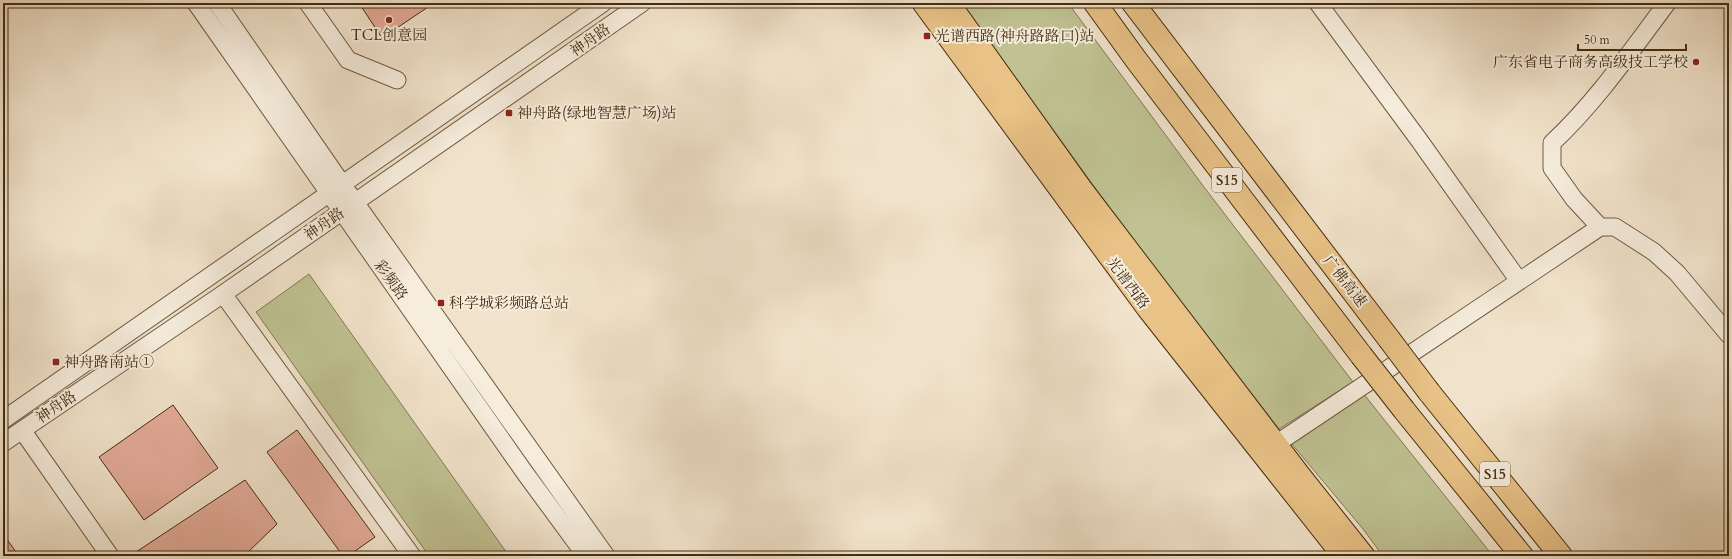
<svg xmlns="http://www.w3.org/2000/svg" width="1732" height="559" font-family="Cardo,'Noto Serif SC',serif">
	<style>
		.green { fill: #c0c293; stroke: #827852 }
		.building { fill: #e3ab99; stroke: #452d11 }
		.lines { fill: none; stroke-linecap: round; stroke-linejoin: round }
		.minor-casing { stroke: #705a40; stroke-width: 19 }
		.major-casing { stroke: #452d11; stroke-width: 23 }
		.highway-casing { stroke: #452d11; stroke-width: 24 }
		.minor { stroke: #f6eddd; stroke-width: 17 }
		.major { stroke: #e8c286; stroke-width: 21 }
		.highway { stroke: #e8c286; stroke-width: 22 }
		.highway-bridge-casing { stroke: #452d11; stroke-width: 24; stroke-linecap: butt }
		.highway-bridge { stroke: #e8c286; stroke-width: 22 }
		.poi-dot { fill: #8f2418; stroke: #f6eddd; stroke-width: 1.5 }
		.labels { text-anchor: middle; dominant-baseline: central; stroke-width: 4; stroke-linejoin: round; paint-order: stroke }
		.shield { fill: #f6eddd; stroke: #7a674e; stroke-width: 1 }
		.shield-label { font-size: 14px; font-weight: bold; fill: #452d11 }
		.poi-label { font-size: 15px; fill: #452d11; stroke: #f6eddd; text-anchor: start }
		.street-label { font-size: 15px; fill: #452d11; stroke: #f6eddd }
	</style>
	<rect width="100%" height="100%" fill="#f1e3cb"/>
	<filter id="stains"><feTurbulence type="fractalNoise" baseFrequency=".005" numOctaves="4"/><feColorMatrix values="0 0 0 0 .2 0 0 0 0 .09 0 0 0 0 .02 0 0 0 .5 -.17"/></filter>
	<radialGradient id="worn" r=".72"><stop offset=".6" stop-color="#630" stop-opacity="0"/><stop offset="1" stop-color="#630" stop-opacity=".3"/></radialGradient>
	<path class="green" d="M961,3H1068L1204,187L1353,382L1279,429L1151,265Z
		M309,274L509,556H429L256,312Z
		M1363,393L1374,407L1493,556H1383L1363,529L1291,443Z"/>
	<path class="building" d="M359,3H434L382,38Z
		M173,405L218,468L144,520L99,457Z
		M297,430L375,537L348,556H343L267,452Z
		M245,480L277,524L244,556H130Z
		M3,534L19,556H3Z"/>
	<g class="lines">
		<g class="minor-casing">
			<path id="minor" d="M196,3L525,473L586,556
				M217,3L342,184L606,556
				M308,3L348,60L397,80
				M1318,3L1419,140L1519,281
				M1667,3C1631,51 1596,102 1552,143V168L1574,199L1600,227H1615L1654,252L1677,273L1729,335
				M223,294L412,556
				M3,420L603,3
				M22,430L110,556
				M3,443L223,294L642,3
				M1276,444L1600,227"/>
		</g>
		<g class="major-casing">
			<path id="major" d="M923,3L1147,308L1343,556
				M949,3L1081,188L1299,474L1364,556"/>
		</g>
		<g class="highway-casing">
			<path id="highway" d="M1095,3L1137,61L1361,355
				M1133,3L1389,339
				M1429,392L1561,556
				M1404,410L1522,556"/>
		</g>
		<use href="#minor" class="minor"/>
		<use href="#major" class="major"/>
		<use href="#highway" class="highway"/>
		<g class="highway-bridge-casing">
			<path id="highway-bridge" d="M1389,339L1429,392
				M1361,355L1404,410"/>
		</g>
		<use href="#highway-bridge" class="highway-bridge"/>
	</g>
	<g class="poi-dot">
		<circle cx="389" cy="20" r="4"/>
		<rect x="923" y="32" width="8" height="8" rx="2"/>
		<circle cx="1696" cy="62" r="4"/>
		<rect x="505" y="109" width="8" height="8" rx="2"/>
		<rect x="437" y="299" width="8" height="8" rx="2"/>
		<rect x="52" y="358" width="8" height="8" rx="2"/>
	</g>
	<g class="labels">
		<g class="shield">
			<rect x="1212" y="168" width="30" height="24" rx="3"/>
			<rect x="1480" y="462" width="30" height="24" rx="3"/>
		</g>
		<g class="shield-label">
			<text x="1227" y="180">S15</text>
			<text x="1495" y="474">S15</text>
		</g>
		<g class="poi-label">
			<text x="389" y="35" text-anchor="middle">TCL创意园</text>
			<text x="935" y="36">光谱西路(神舟路路口)站</text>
			<text x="1688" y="62" text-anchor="end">广东省电子商务高级技工学校</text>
			<text x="517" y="113">神舟路(绿地智慧广场)站</text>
			<text x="449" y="303">科学城彩频路总站</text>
			<text x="64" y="362">神舟路南站①</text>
		</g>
		<g class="street-label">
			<text transform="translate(590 40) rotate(-35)">神舟路</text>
			<text transform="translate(324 224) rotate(-35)">神舟路</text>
			<text transform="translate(391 280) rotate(54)">彩频路</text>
			<text transform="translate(1345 281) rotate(52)">广佛高速</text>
			<text transform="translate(1128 283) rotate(53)">光谱西路</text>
			<text transform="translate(56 407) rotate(-34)">神舟路</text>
		</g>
	</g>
	<rect width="1732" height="559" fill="none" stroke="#f1e3cb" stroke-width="16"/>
	<rect x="4" y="4" width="1724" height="551" fill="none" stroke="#452d11" stroke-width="2"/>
	<rect x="8" y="8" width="1716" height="543" fill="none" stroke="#452d11"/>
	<path d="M1578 44v6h108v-6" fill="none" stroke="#452d11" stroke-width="2"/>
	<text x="1584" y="44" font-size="12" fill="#452d11" stroke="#f6eddd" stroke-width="3" paint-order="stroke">50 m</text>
	<rect width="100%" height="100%" filter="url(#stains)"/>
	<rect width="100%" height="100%" fill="url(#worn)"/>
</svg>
